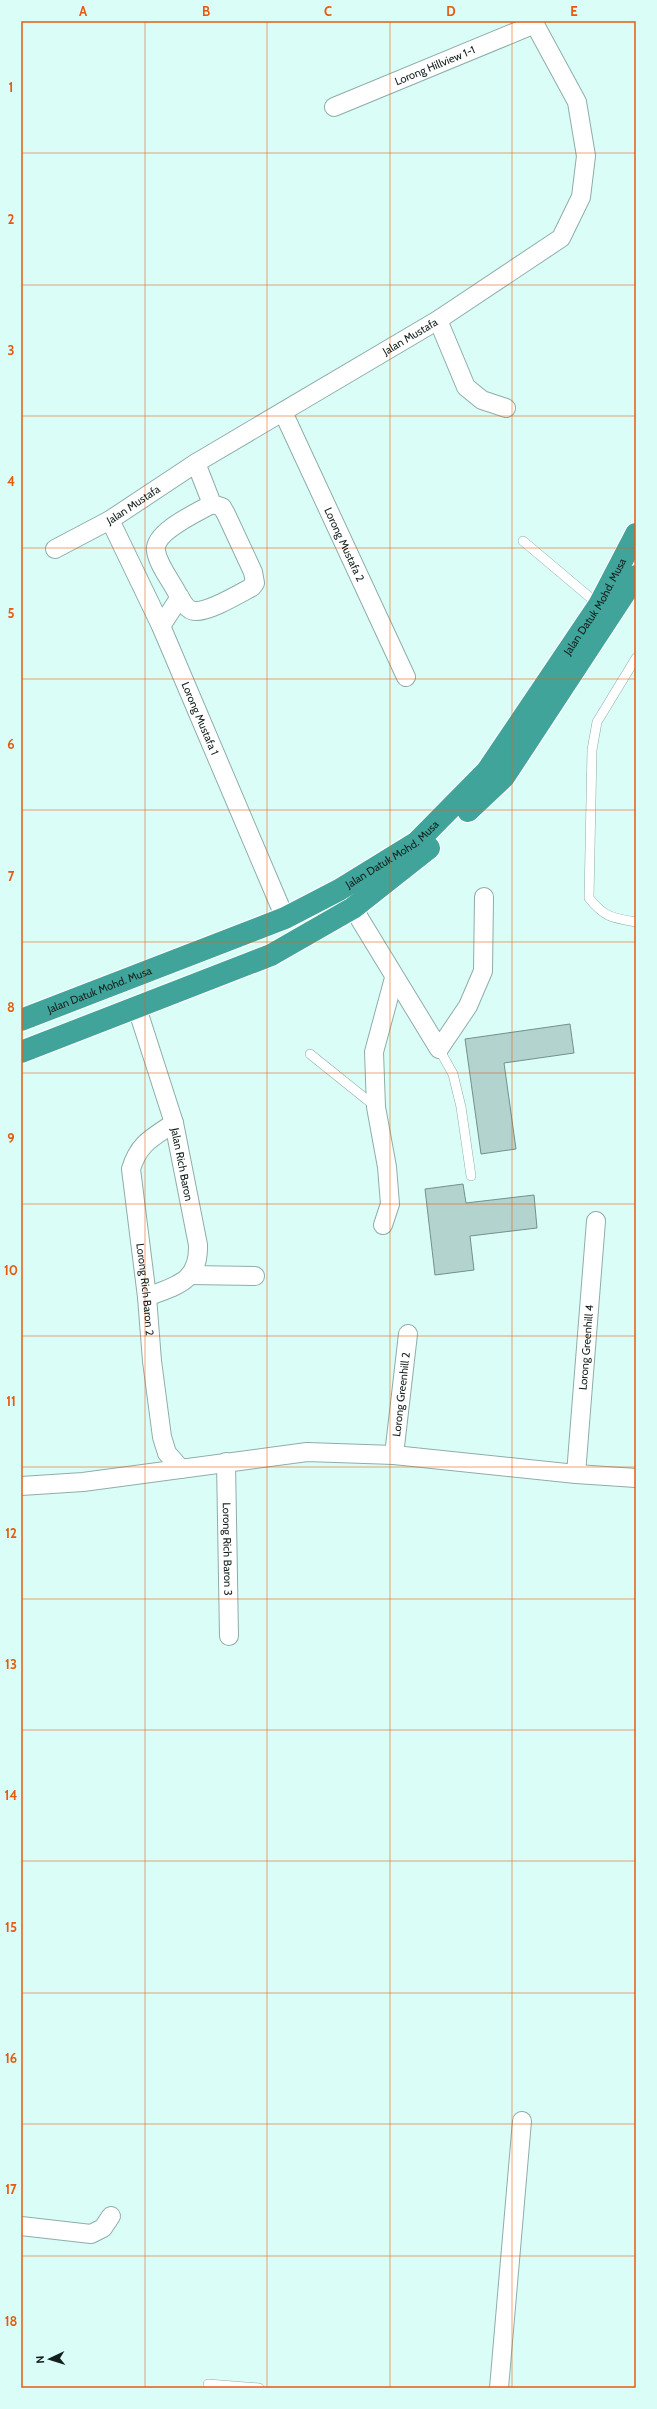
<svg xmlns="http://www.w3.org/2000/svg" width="657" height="2409" font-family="Cabin,sans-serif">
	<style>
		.building { fill: #b2d3ce; stroke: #72918d }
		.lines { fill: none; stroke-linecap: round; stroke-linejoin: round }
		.lane-casing { stroke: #8eada9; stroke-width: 10 }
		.street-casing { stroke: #8eada9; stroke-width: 20 }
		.highway-casing { stroke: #fff; stroke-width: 24 }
		.lane { stroke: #fff; stroke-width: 9 }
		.street { stroke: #fff; stroke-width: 18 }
		.highway { stroke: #41a49b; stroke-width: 22 }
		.grid { fill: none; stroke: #e8590c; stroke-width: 1; stroke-opacity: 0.55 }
		.labels { text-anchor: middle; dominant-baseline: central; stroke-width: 3.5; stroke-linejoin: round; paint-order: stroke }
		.street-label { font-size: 11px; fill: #131f1d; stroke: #dbfdf8 }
		.neatline { fill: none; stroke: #e8590c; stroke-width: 1.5 }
		.grid-label { font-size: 13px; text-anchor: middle; font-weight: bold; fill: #e8590c }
	</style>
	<rect width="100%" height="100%" fill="#dbfdf8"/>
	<path class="building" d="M570,1024L574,1053L504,1063L516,1149L481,1154L465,1039Z
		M463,1184L466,1203L534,1195L537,1228L470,1236L474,1270L435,1275L425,1189Z"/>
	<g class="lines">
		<g class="lane-casing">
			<path id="lane" d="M523,541L599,605
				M636,658L597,722L592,750L589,898C604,917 612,918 636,922
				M439,1049L453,1074L461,1107L471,1176
				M310,1054L376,1107
				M208,2384L259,2388"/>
		</g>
		<g class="street-casing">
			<g id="street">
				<path id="s1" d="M334,107L535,24"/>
				<path d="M438,320L466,387L482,400L506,408"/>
				<path id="s2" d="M283,412L406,677"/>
				<path d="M196,463L212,504L222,507L226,514L253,572L255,583L252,587C239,594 209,612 195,611C186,611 179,596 175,589C169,578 158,564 156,551C153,532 198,512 212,504"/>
				<path id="s3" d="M110,520L161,626L285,918"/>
				<path id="s4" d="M55,549L110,520L196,463L438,320L561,238L581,197L586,156L577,102L533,21"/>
				<path d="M161,626L180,597"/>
				<path d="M353,908L439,1049L468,1006L483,971L484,897"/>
				<path id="s5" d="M137,1008L174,1123L198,1245C199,1282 177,1285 147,1297"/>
				<path id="s6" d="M174,1123C152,1138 139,1143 131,1169L147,1297L152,1361L162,1437L167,1453L181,1469"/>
				<path d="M383,1225L390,1204L387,1167L376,1107L374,1052L394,978"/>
				<path d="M190,1275L255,1276"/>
				<path id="s7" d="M394,1455L408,1334"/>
				<path id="s8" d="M226,1462L229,1636"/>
				<path id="s9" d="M576,1474L596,1221"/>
				<path d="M21,1486L83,1482L307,1452L394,1455L576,1474L636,1478"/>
				<path d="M21,2226L91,2234L103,2228L111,2216"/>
				<path d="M499,2388L522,2121"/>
			</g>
		</g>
		<g class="highway-casing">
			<g id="highway">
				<path d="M468,811L504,777L636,576"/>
				<path id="s10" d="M21,1020L285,918L339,890L417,842L487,771L599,605L636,534"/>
				<path d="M21,1052L271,955L353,908L429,848"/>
			</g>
		</g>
		<use href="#lane" class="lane"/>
		<use href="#street" class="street"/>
		<use href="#highway" class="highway"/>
	</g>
	<path class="grid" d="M145,21V2388M267,21V2388M390,21V2388M512,21V2388M21,153H636M21,285H636M21,416H636M21,548H636M21,679H636M21,810H636M21,942H636M21,1073H636M21,1204H636M21,1336H636M21,1467H636M21,1599H636M21,1730H636M21,1861H636M21,1993H636M21,2124H636M21,2256H636"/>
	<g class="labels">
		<g class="street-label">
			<text stroke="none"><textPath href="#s1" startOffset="109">Lorong Hillview 1-1</textPath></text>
			<text stroke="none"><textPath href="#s4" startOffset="414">Jalan Mustafa</textPath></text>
			<text stroke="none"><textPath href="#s4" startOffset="90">Jalan Mustafa</textPath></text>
			<text stroke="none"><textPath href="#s2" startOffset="146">Lorong Mustafa 2</textPath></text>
			<text stroke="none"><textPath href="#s10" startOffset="732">Jalan Datuk Mohd. Musa</textPath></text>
			<text stroke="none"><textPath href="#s3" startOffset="218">Lorong Mustafa 1</textPath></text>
			<text stroke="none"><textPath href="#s10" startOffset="408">Jalan Datuk Mohd. Musa</textPath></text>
			<text stroke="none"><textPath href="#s10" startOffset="84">Jalan Datuk Mohd. Musa</textPath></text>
			<text stroke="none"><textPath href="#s5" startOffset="163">Jalan Rich Baron</textPath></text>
			<text stroke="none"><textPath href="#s6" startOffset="186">Lorong Rich Baron 2</textPath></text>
			<text stroke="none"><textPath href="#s9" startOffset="127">Lorong Greenhill 4</textPath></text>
			<text stroke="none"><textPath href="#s7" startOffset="61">Lorong Greenhill 2</textPath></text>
			<text stroke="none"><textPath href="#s8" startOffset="87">Lorong Rich Baron 3</textPath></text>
		</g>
	</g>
	<rect width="657" height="2409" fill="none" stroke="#dbfdf8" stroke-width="44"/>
	<g transform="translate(50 2359) rotate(266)" stroke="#dbfdf8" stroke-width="3" paint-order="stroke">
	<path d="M0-3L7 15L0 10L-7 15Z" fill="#131f1d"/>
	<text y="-6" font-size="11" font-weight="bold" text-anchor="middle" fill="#131f1d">N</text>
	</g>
	<rect x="22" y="22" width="613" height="2365" class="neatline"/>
	<g class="grid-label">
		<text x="83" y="16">A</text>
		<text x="206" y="16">B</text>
		<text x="328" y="16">C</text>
		<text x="451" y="16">D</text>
		<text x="574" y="16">E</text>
		<text x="11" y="92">1</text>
		<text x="11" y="224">2</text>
		<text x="11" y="355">3</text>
		<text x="11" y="486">4</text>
		<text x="11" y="618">5</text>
		<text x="11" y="749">6</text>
		<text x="11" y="881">7</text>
		<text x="11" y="1012">8</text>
		<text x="11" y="1143">9</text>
		<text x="11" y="1275">10</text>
		<text x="11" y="1406">11</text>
		<text x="11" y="1538">12</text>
		<text x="11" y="1669">13</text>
		<text x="11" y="1800">14</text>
		<text x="11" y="1932">15</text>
		<text x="11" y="2063">16</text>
		<text x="11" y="2194">17</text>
		<text x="11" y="2326">18</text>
	</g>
</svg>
